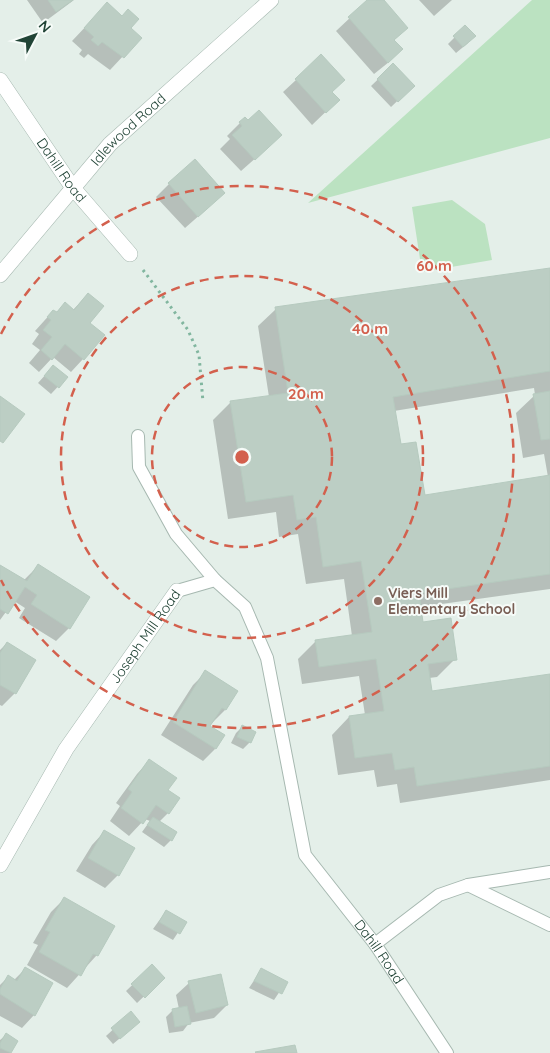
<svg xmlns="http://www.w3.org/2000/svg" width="550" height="1053" font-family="Quicksand,sans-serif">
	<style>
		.green { fill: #bbe2c1 }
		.shadow { fill: #0003; fill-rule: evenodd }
		.building { fill: #bccec4; stroke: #b6cabf }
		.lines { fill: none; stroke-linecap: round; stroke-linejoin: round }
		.lane-casing { stroke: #a6b8b0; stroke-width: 14 }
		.street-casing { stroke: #a6b8b0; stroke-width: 16 }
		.path { stroke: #81b69f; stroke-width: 3; stroke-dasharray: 2.5 4; stroke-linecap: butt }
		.lane { stroke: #fff; stroke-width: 12 }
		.street { stroke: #fff; stroke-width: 15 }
		.ring { fill: none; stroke: #d3604d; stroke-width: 2.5; stroke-dasharray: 9 6 }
		.education-dot { fill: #8d6e63; stroke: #f6fbf8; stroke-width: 2 }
		.labels { text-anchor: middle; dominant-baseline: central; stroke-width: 4; stroke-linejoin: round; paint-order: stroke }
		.street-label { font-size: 14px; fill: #214436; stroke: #f6fbf8 }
		.education-label { font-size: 14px; font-weight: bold; fill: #785e54; stroke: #f6fbf8; text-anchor: start }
		.centre { fill: #d3604d; stroke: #f6fbf8; stroke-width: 2.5 }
		.ring-label { font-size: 15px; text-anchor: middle; font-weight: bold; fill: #d3604d; stroke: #f6fbf8; stroke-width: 4; stroke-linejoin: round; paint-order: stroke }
	</style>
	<rect width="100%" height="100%" fill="#e4efe9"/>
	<path class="green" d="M532,0H550V138L308,203Z
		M452,200L485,224L492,260L422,272L412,207Z"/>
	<path class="shadow" d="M27,0H74L43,23Z
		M369,0H382L406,28L393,41L389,62L374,74L336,31Z
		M419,0H452L434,16Z
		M107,4L140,38L110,70L88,54L84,58L79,54L82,50L72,41Z
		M465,27L468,43L456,53L448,44Z
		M393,65L413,86L391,107L371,86Z
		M296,80L331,92L338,100L312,125L283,92Z
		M245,118L267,148L241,171L220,149L230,139L227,136Z
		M169,184L210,206L185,228L156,197Z
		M550,269V589L420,607L422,623L455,659L437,677L429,678L431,692L550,675V780L400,803L397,784L377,787L374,770L338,775L332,735L349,717L365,715L359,676L302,684L298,659L316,641L352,636L344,579L306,584L298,534L279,537L276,512L228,519L213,420L231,402L269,397L258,326L276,309ZM534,388L535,395L516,413L523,458L544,454L548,477L424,497L400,445L394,411Z
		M88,294L89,323L83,359L71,372L53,357L39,372L29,363L40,350L32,344L39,334L35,331L53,311L56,313L65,304L73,310Z
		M47,373L66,378L51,394L38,383Z
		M38,566L69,628L56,641L19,618L25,608L14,601L0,620V567L23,581Z
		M7,643L34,660L15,693L2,706L0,705V650Z
		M206,672L236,692L225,710L209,726L215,749L203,761L161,735L193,685Z
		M242,727L250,742L243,749L231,743L236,733Z
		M149,761L166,791L168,813L159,822L171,840L164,847L142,832L150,821L145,819L129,836L110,821L120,806L116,803L137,774Z
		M104,832L118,875L105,888L76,871L92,845Z
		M64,899L113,926L96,956L67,988L27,965L38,945L33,943L51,912Z
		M166,911L185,922L173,940L153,929Z
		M152,966L163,978L137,1003L126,991Z
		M25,969L34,1015L22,1028L0,1016V985L8,977L14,980Z
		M261,970L286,982L274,1000L249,988Z
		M189,983L227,1005L214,1018L189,1023L183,1031L169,1033L166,1017L172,1011L179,1009L176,995Z
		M131,1013L132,1028L113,1044L106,1036Z
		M6,1035L17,1041L10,1053H0V1040Z"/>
	<path class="building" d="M48,0H73L56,12Z
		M367,0H384L408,28L394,40L403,49L388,63L348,17Z
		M107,2L122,16L128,9L139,19L131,28L142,38L124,58L102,42L98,46L91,40L94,37L84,28Z
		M465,25L476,36L463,47L453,36Z
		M321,54L345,80L332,92L340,100L326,113L295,79Z
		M393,63L415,86L398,102L377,79Z
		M259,110L282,135L255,160L232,135L242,126L239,122L245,117L248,120Z
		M195,159L225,193L198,217L168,183Z
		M550,268V371L393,397L401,444L416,442L425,495L550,475V574L419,593L423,622L451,618L457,660L428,664L432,691L550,674V766L417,786L414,767L395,770L392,753L355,758L349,716L384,711L376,659L319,667L315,640L372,632L361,561L323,567L316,517L297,520L293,495L246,502L230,401L288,393L275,307Z
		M88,293L104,306L90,323L105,335L84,360L65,344L52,360L41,350L52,337L43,330L51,320L47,317L53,310L57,312L65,302L74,310Z
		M53,365L68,377L59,388L44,376Z
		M550,391V439L541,440L533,394Z
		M0,396L25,414L3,443L0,441Z
		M38,564L90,597L70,629L31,604L37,595L25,587L8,614L0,609V565L27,581Z
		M7,642L36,660L16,694L0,685V653Z
		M205,670L238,691L226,710L222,708L210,726L225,735L216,749L173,722Z
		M242,725L256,732L251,743L237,737Z
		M149,759L177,778L168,790L180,798L169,814L156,805L143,824L121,808L132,792L128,789Z
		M153,817L177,832L172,841L147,825Z
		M104,830L135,848L119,876L88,858Z
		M64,897L115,926L98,956L93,954L81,976L39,952L50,932L45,930Z
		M166,910L187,922L180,934L159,922Z
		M152,964L165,978L145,998L131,984Z
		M25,967L53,983L35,1016L0,994V989L8,975L17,981Z
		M261,968L288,982L282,994L254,981Z
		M221,974L228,1005L196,1013L188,981Z
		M187,1006L191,1024L175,1027L172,1009Z
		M131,1011L140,1022L120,1039L111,1028Z
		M6,1033L18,1041L11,1053L0,1048V1043Z
		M295,1045L297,1053H256L255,1052Z"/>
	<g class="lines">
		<g class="lane-casing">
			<g id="lane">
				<path d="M138,436L139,467L176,534L215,580"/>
				<path id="s1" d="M177,591L215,580L245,607L267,658L305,855L375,944L447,1053"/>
				<path d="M468,885L550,925"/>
				<path d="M375,944L439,895L468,885L550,872"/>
			</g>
		</g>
		<g class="street-casing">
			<g id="street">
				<path id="s2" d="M0,80L73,188L130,254"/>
				<path id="s3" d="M0,275L110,144L271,0"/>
				<path id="s4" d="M0,865L66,749L177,591"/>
			</g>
		</g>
		<path class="path" d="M143,270L188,330L199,355L203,402"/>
		<use href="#lane" class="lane"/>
		<use href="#street" class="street"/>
	</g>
	<g class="ring">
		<circle cx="242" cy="457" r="90"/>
		<circle cx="242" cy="457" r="181"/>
		<path d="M1 334A271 271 0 1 1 1 580"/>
	</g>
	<circle class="education-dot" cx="378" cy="601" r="5"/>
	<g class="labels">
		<g class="street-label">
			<text stroke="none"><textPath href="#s3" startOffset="194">Idlewood Road</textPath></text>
			<text stroke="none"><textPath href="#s2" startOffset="109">Dahill Road</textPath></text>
			<text stroke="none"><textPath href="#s4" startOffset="271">Joseph Mill Road</textPath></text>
			<text stroke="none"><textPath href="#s1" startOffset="458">Dahill Road</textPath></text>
		</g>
		<g class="education-label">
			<text x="388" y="593">Viers Mill<tspan x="388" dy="16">Elementary School</tspan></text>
		</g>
	</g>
	<circle cx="242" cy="457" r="8" class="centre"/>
	<g class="ring-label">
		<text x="434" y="271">60 m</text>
		<text x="370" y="334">40 m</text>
		<text x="306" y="399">20 m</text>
	</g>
	<g transform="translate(35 35) rotate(49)" stroke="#f6fbf8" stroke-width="4" paint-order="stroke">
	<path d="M0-4L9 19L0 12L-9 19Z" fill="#214436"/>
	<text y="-8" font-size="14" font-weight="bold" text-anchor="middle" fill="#214436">N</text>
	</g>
</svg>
